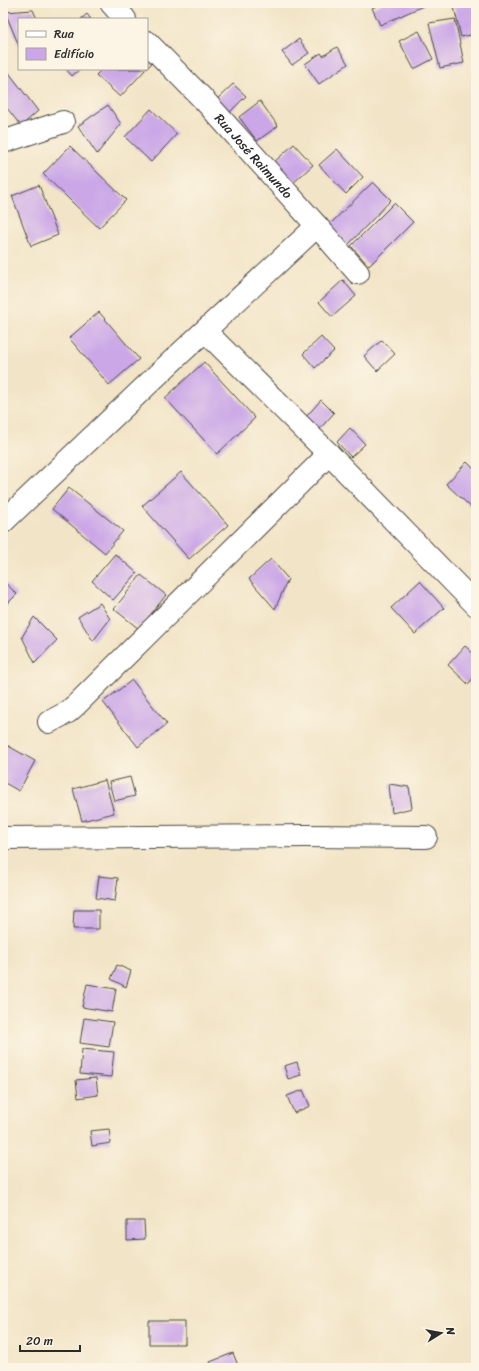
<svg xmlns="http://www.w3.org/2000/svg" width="479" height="1371" font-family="Sriracha,sans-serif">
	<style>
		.building { fill: #cba7e7 }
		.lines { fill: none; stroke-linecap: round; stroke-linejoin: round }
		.minor-casing { stroke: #494742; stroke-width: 24 }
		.minor { stroke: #fff; stroke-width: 22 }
		.labels { text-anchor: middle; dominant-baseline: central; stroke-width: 3.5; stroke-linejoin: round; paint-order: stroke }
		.street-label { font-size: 13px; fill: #2b2b2b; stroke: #fcf5e5 }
	</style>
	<rect width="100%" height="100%" fill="#fcf5e5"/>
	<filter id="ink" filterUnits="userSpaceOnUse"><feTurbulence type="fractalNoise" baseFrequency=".025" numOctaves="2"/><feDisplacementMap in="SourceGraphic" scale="8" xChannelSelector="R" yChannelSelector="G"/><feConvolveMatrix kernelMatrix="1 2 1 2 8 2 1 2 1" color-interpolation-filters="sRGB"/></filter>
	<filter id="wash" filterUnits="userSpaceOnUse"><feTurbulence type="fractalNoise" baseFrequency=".012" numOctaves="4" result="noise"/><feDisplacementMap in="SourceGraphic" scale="16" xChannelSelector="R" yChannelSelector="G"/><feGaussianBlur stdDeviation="0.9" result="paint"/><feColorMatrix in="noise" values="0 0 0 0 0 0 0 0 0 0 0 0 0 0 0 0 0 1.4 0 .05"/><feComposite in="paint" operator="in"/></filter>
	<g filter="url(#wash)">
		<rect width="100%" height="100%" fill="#f2e4c6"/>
		<g id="blocks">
			<path class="building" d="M383,3H422L423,6L380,25L372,8Z
				M470,3H475L476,5V34L461,37L454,7Z
				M33,10L37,19H19V46L5,12Z
				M87,14L91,19H81Z
				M455,19L464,63L440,68L429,23Z
				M419,31L433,59L414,69L399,41Z
				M299,39L309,53L292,65L282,52Z
				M337,47L348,64L319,84L305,64L321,53L323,56Z
				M147,55L154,61L147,68Z
				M3,65L38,111L21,126L3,103Z
				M66,69H80L72,76Z
				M102,69H146L120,97L96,75Z
				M233,84L246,96L225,117L212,104Z
				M260,101L278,126L257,141L239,117Z
				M108,105L121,124L97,154L78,126Z
				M151,109L177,134L151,162L125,137Z
				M294,144L313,165L292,184L273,163Z
				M70,146L126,200L99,228L43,174Z
				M337,149L363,177L346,194L319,165Z
				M373,182L391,200L348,245L329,225Z
				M39,185L58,235L31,246L12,196Z
				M394,203L413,222L369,266L351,246Z
				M343,280L356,296L332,317L319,302Z
				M99,312L139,359L109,385L69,338Z
				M321,337L334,351L315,368L303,354Z
				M382,340L395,354L377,371L364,356Z
				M204,362L255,418L217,454L165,398Z
				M321,400L334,413L317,432L304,419Z
				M350,428L365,444L351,457L337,442Z
				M467,462L476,471V503L472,508L446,484Z
				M181,472L228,525L189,559L142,506Z
				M69,488L123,531L105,553L52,509Z
				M115,554L137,573L113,600L92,581Z
				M271,559L288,579L275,609L249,579Z
				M141,575L166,595L139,629L114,609Z
				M3,581L17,594L3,608Z
				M420,581L444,608L415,634L391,608Z
				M100,603L110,619L93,641L78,617Z
				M34,617L57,640L35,663L22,637Z
				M465,646L476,656V675L468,684L448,665Z
				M132,680L167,724L138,747L103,702Z
				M3,743L35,761L19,791L3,782Z
				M130,777L135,796L114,801L109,782Z
				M105,780L114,813L82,821L73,789Z
				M389,784L409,787L412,808L392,813Z
				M99,876L118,878L115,901L96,898Z
				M74,910H99V929H73Z
				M117,965L131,971L126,987L111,979Z
				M87,984L116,989L112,1012L82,1007Z
				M84,1018L113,1022L109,1047L80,1043Z
				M82,1049L114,1052L111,1077L80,1074Z
				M297,1062L301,1075L288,1079L284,1066Z
				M96,1078L98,1095L78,1098L76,1080Z
				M303,1090L310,1106L294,1113L287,1096Z
				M109,1129L111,1143L92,1146L90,1131Z
				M127,1221H144L145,1239L127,1240Z
				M149,1321H185V1344H149Z
				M233,1353L239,1368H212L210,1362Z"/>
		</g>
	</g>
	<g filter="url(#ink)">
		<use href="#blocks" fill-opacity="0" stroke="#494742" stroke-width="1"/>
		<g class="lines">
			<g class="minor-casing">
				<g id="minor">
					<path d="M111,3L125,19"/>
					<path id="s1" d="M147,42L205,101L317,226L358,273"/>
					<path d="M3,142L63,122"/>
					<path d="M205,331L329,454L476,605"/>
					<path d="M3,522L170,363L317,226"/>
					<path d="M49,722L68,712L77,704L329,454"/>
					<path d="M3,838L306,836L426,837"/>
				</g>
			</g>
			<use href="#minor" class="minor"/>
		</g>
	</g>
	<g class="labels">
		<g class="street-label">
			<text stroke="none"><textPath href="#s1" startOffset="156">Rua José Raimundo</textPath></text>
		</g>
	</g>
	<rect width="479" height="1371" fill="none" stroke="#fcf5e5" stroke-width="16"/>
	<rect x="18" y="18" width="130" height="52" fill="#fcf5e5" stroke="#a8a49b"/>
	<rect x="26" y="31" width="20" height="6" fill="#ffffff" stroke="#a8a49b"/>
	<text x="54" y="38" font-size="12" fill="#2b2b2b">Rua</text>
	<rect x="26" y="48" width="20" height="12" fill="#cba7e7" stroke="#a8a49b"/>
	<text x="54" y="58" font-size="12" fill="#2b2b2b">Edifício</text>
	<g transform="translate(441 1333) rotate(79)" stroke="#fcf5e5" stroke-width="3" paint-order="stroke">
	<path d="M0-3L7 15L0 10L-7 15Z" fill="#2b2b2b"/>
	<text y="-6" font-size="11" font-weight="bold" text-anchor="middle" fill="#2b2b2b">N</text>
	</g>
	<path d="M20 1345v6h60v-6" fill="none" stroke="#2b2b2b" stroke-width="2"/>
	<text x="26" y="1345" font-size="12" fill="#2b2b2b" stroke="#fcf5e5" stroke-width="3" paint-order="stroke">20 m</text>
</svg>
